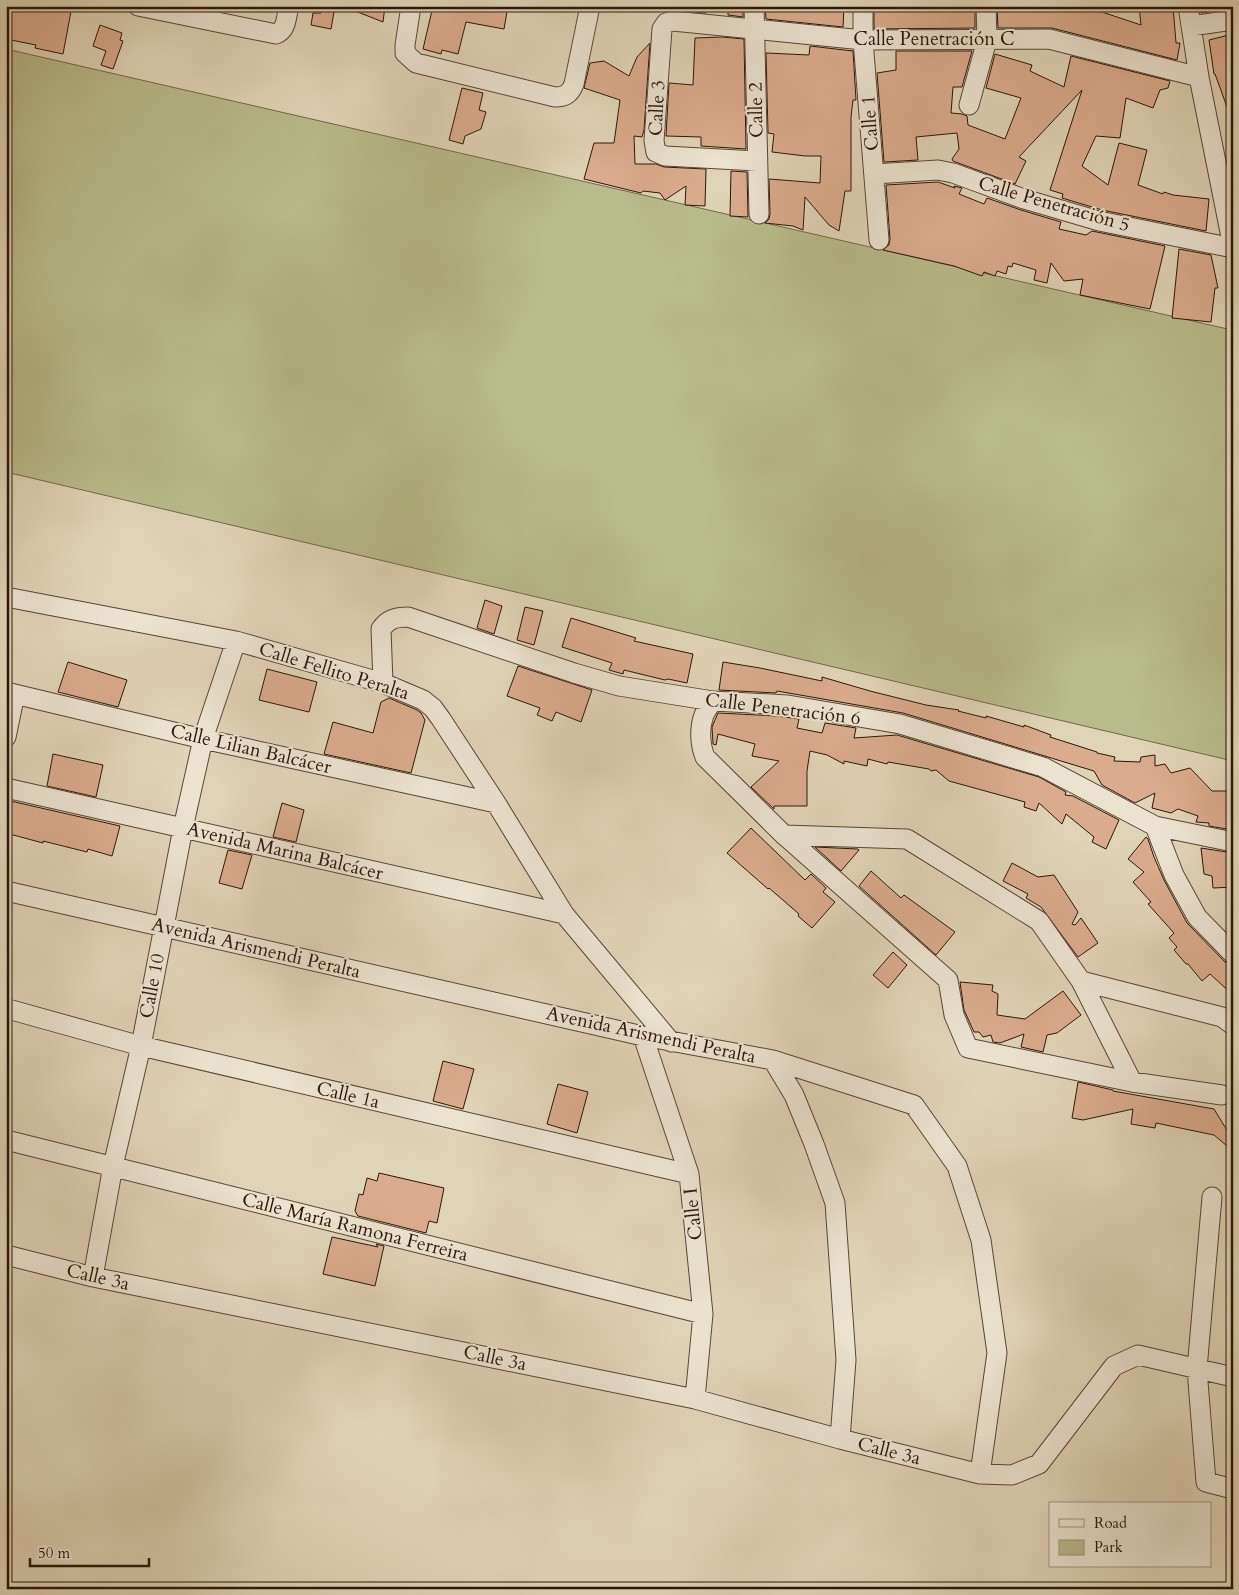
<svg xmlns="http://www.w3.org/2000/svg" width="1239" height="1595" font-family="Cardo,serif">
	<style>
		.green { fill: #b8bb8a; stroke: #72684a }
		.building { fill: #daab8c; stroke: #2b1609 }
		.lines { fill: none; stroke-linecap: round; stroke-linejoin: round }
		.minor-casing { stroke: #584634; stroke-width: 21 }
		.minor { stroke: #ebe3d0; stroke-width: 19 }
		.labels { text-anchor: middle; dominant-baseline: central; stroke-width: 4; stroke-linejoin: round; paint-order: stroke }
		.street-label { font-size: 19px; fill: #2b1609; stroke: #ebe3d0 }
	</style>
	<rect width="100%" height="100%" fill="#e0d4b6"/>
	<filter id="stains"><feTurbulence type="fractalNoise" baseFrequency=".004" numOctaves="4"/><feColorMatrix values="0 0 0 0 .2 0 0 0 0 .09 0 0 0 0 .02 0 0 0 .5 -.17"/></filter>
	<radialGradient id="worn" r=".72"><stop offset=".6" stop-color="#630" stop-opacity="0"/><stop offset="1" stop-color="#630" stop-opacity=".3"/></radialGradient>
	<path class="green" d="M6,49L1232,330L1233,761L6,472Z"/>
	<path class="building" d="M6,6H72L63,54L35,48L36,45L6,39Z
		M322,6H335L331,29L311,25L313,13H321Z
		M345,6H385L383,22L345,7Z
		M433,6H508L504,29L466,22L458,54L442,50L441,54L423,49Z
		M670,6H708L706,13L670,10Z
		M728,6H743V17L728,15Z
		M765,6H844L843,27L766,19Z
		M874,6H975V28L874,29Z
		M997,6H1094L1093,9L1141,25L1139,6H1173L1176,43H1180L1177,60L1052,28H998Z
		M1199,6H1214L1215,11L1201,13Z
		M100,25L122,33L120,40L123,41L113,69L101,65L106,51L93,46Z
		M1233,34V118H1231L1215,74H1214L1209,40Z
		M722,37L744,39L746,149L701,146V137L666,136L669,83L693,85L695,38Z
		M650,43L644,130L642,137L634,136L635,164H656L664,167L706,169L705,206L685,205L686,186L665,200L660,193L643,191L641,193L584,179L594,143H614L620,100L584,88L590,63L604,61L629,76L637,57Z
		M810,46L853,51L856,100H853L851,117V191H845L839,231L829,225L805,197L803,230L793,226L765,223L769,219L770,214L769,179L820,183L821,156H805L772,152L774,134L768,133L766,53L809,55Z
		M896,51H972L962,87H953L951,113L962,114L967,116L968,125L1005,139L1021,98L986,88L995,54L1032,65L1030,71L1064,87L1071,56L1170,81L1168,88L1160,90L1153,108L1126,98L1120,138L1096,136L1082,166L1108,185L1119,143L1147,150L1138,185L1163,194L1164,192L1173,195L1209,199L1206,231L1102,210L1062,198L1063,194L1050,190L1082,90L1019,157L1026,161L1015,184L953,161L952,159L959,149L957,133L916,137L918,160L884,162L877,73L896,70Z
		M462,88L483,93L479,110L486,112L481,129L465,136L463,144L449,140Z
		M731,171L747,172L748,217L730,216Z
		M938,182L955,188L954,186L962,188L959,194L984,204L987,198L1021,210L1061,222L1059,229L1086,235L1092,231L1165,246L1150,309L1080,295L1083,279L1064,281L1051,263L1047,283L1034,280L1036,270L1013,263L1012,267L1008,266L1006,274L997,271L995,276L984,272L982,276L954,266L883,250L889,245L890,239L886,185Z
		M1179,249L1211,255L1218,288H1215L1211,322L1172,318Z
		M485,600L502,606L494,634L477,628Z
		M525,607L543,611L534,645L517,640Z
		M571,618L636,638L634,641L693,654L687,683L668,679L665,680L624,670L623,674L609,670L612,663L562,647Z
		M68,662L127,680L118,707L58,692Z
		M723,662L760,668L822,681V677L870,691L926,705L959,710L958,711L986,718V716L1024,727V725L1051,735L1050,737L1097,752V753L1115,757L1114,761L1140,762L1141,757L1155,755V766L1165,764L1171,773L1190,768L1212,791H1233V830L1209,826V823L1196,822L1198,816L1178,809L1171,813L1152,808L1155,793L1135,803L1102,785L1094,771L903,713L777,691L776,693L719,690Z
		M518,666L592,690L581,722L556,712L552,721L537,715L540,708L507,696Z
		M267,669L317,682L309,712L259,700Z
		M389,698L417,710L421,713L425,720L411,773L324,754L333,722L373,733L381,702Z
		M718,713L777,716L799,719L797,728L822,733L825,723L856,728L854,738L897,735L1039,777L1066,792L1065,795L1073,796L1119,820L1106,849L1092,842L1094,837L1066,814L1062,824L1039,803L1036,811L1024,807L1025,802L949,781L936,770L931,771L929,769L888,762L887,764L868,759L867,766L844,761V764L827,755L810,751L807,771V806H774V809L751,787L779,761L752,756L755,744L718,734L716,745L713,744L712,727Z
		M53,754L103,765L96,797L47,786Z
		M6,800L120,826L112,856L88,849L87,852L43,841V843L6,833Z
		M282,803L304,810L296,842L273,837Z
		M751,828L805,880L811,874L826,888L823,892L835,902L812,928L798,916L799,914L769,888L768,889L727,853Z
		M1146,837L1148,839L1154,857L1164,880L1187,923L1225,962L1233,965V995L1210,974L1202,981L1188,964H1186L1174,950L1177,947L1169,938L1174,933L1148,904L1151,902L1133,882L1144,872L1128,859Z
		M815,847L858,849L859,850L841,871Z
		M1201,848L1233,853V887L1213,888L1212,876L1204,874Z
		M228,850L252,855L242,889L219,883Z
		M1012,863L1038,877L1054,875L1078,912L1072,924L1075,925L1081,918L1098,943L1078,957L1041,907L1026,898L1028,894L1003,881Z
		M871,871L901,898L904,895L955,932L936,955L859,886Z
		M893,952L907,965L888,988L873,975Z
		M960,982L993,985L992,991L998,994L997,1015L1025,1019L1063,991L1081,1015L1057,1033L1047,1035L1043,1052L1021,1047L1024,1034L1000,1043L993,1042L991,1035L983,1037L979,1032H974L964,1010Z
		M443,1061L474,1069L463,1109L433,1101Z
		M1078,1082L1113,1090V1091L1214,1109L1233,1140V1151L1214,1135L1156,1123L1155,1128L1131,1124L1133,1109L1083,1120L1072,1118Z
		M558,1084L588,1092L577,1133L547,1124Z
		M379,1173L444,1188L437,1223L429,1221L426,1233L358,1216L355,1211L359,1194L363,1195L367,1178L377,1181Z
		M332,1237L378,1247L376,1244L384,1246L375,1286L323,1274Z"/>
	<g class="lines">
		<g class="minor-casing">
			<path id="minor" d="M138,6L276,34C287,30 286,17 289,6
				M411,6L405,45V53L416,63L555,97C565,97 570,94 574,84L590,6
				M754,6L759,214
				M863,6V40L879,240
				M1188,6L1199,77L1233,247
				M1191,26L1233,20
				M969,105L987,40L986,6
				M757,161L665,156L656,152L654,141L662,29L666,23L673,21L863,40L1049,39L1199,77
				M874,174L938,170L953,173L1024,199L1099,221L1233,248
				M6,597L236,641L383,683L423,700L433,708L441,719L496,803L564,914L671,1042
				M383,683L381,629C388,619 396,617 408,617L574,673L619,686L713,701L788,705L900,724L1043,767L1155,826L1233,842
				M6,692L203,739L496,803
				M713,701C710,705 706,710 704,715C699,728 700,745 705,757L784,835L948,980L954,1015L968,1048L1132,1082L1222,1095
				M6,737L15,694
				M6,788L564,914
				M1155,826L1174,875L1197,917L1233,954
				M784,835L907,839L1039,921L1081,981L1132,1082
				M6,891L643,1036L773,1060L914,1105L957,1166L981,1240L997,1353L980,1474
				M1081,981L1222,1017L1233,1025
				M8,1009L141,1046L689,1174
				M643,1036L689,1174L703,1314L695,1399
				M773,1060L794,1095L814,1144L835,1203L846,1360L840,1439
				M6,1140L703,1314
				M1212,1197L1197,1369L1206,1482L1233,1489
				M6,1255L93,1277L695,1399L840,1439L980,1474L1012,1475L1039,1464L1114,1366L1138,1355L1233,1377
				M93,1277L113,1166L141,1046L183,828L203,739L236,641"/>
		</g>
		<use href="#minor" class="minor"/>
	</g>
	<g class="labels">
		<g class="street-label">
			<text x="934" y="39">Calle Penetración C</text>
			<text transform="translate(657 108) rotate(-87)">Calle 3</text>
			<text transform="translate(756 110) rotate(-91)">Calle 2</text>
			<text transform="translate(870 123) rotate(-94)">Calle 1</text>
			<text transform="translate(1054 204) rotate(16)">Calle Penetración 5</text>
			<text transform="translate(334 671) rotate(17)">Calle Fellito Peralta</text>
			<text transform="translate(783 709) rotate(7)">Calle Penetración 6</text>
			<text transform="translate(251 749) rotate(13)">Calle Lilian Balcácer</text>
			<text transform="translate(285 851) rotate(13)">Avenida Marina Balcácer</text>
			<text transform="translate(256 948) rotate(13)">Avenida Arismendi Peralta</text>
			<text transform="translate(152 986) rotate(-79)">Calle 10</text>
			<text transform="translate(651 1035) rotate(12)">Avenida Arismendi Peralta</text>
			<text transform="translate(348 1095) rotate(13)">Calle 1a</text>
			<text transform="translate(693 1214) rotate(-96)">Calle I</text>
			<text transform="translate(355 1227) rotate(14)">Calle María Ramona Ferreira</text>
			<text transform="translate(98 1277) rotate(13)">Calle 3a</text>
			<text transform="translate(495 1358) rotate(12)">Calle 3a</text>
			<text transform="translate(889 1451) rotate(14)">Calle 3a</text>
		</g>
	</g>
	<rect width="1239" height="1595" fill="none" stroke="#e0d4b6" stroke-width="25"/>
	<rect x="8" y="8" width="1224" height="1580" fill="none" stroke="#2b1609" stroke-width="2.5"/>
	<rect x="12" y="12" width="1214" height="1570" fill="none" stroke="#2b1609"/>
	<rect x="1049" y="1502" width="162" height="65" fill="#ebe3d0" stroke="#9e9180"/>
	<rect x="1059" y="1519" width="25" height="8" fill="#ebe3d0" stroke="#9e9180"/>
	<text x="1094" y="1528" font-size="15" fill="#2b1609">Road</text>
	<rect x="1059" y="1540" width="25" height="15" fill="#b8bb8a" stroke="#9e9180"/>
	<text x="1094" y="1552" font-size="15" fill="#2b1609">Park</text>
	<path d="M30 1558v8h119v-8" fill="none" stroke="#2b1609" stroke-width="2.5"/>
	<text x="38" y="1558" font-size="15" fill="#2b1609" stroke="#ebe3d0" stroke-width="4" paint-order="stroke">50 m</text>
	<rect width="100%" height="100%" filter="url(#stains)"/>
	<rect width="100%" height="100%" fill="url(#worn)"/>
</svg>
